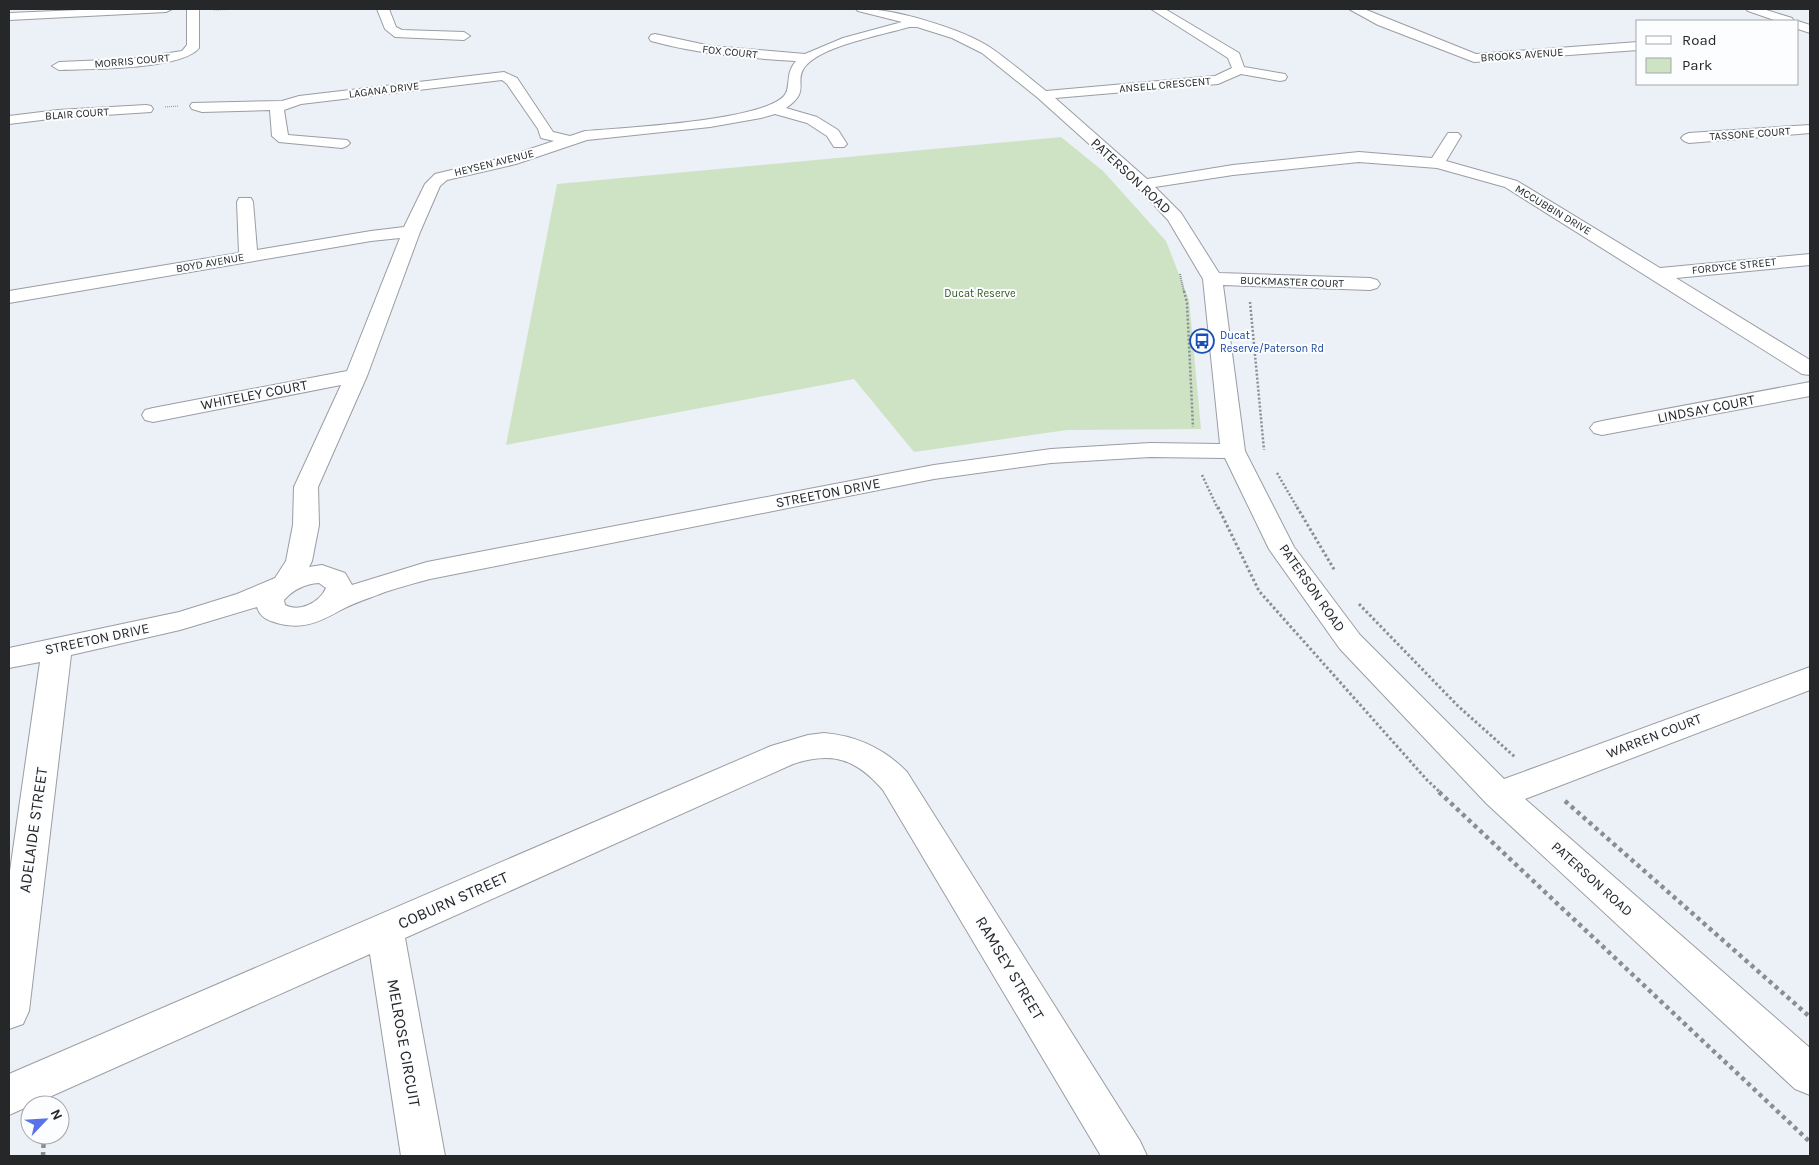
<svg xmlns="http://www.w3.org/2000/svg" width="1819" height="1165" font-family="Karla,sans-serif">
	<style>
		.green { fill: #cee3c4 }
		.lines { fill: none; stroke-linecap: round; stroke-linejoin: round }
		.street-casing { stroke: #9a9da3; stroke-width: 2 }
		.path-far4 { stroke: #8a8d91; stroke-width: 1; stroke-dasharray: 1 1; stroke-linecap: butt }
		.path-far3 { stroke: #8a8d91; stroke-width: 2; stroke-dasharray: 1 1; stroke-linecap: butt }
		.path-far2 { stroke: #8a8d91; stroke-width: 2.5; stroke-dasharray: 2 2; stroke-linecap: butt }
		.path-far1 { stroke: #8a8d91; stroke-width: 3; stroke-dasharray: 2.5 2.5; stroke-linecap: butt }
		.path { stroke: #8a8d91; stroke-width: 4.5; stroke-dasharray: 4 4; stroke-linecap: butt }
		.street { fill: #fff; fill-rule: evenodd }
		.labels { text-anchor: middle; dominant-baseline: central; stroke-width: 4; stroke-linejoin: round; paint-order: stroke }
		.far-street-label { font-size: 11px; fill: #252729; stroke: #fcfdfe }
		.far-park-label { font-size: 11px; fill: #31541b; stroke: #fcfdfe }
		.far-transit-label { font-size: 11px; fill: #164399; stroke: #fcfdfe; text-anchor: start }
		.street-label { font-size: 14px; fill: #252729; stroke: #fcfdfe }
		.near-street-label { font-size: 16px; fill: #252729; stroke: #fcfdfe }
	</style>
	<rect width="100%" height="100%" fill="#ecf0f7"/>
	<path class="green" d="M1061,137L1103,171L1166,241L1189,300L1201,429L1067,430L914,452L854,379L506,445L557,184Z"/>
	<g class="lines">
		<g class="street-casing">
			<path id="street" d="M103,9H172L166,12L9,20V13Z
				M187,9H199V48C182,70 88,69 59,70L52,66L59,62L131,59L182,51L187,45Z
				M377,9H389L396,27L402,30L464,32L470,36L464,40L395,37L385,29Z
				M856,9C890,7 963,29 991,48C1010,61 1028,77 1046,91L1215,76L1232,68L1228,58L1151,9H1165L1239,53L1244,67L1285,74L1287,77L1285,80L1280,81L1241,74L1218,84L1055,98L1147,179L1233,165L1359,152L1432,158L1448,133H1458L1461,136L1446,161L1517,181L1660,268L1810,254V265L1676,278L1810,360V375L1802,374L1505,187L1437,168L1359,162L1233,175L1155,187L1181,213L1219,273L1370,278L1377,280L1380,284L1377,288L1370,290L1223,285L1245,451L1294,547L1360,635L1504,779L1810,667V690L1525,799L1810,1048V1095L1795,1089L1487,804L1340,649L1269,549L1225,458L1150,457L1051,463L934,479L430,579C415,583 400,587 385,592C370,598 353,603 339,611C318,623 300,630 277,623C267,620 260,617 257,607L180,630L71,655L29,1011L23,1024L9,1029V878L40,662L9,668V648L179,612L237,594L275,578L286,561L293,525L294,487L341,385L153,422L145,420L142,415L145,410L153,408L347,371L400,238L371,241L9,303V291L239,253L237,202L239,198H251L253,202L257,250L371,231L404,227L425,184L435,174L506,157L554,141L541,138L538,129L507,84L502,80L301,104L284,110L288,135L347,140L350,143L347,146L342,148L279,142L272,136L270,110L202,112L192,109L190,106L192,103L282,101L299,96L504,72L517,78L553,132L570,136L585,131C623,128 761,121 784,96C792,87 784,75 796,61C746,58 698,54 651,41L649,38L651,35L655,34L711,46L805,54L843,38L902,22L858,11ZM909,27H917L952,38L982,53L1038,98L1137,187L1168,220L1203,279L1220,444L1150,443L1051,449L934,465L427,562L352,585L345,573L322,565L309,567L312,561L319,525L318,487L367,376L420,232L440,186L447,180L516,164L587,140L710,127L761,118L775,114L807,123L827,136L834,147H844L847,144L838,130L817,117L786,108C811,91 794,83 804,68C819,46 883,35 909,27ZM319,583L326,588C320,602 300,613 285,605L284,600C294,589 305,584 319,583Z
				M1349,9H1364L1476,54L1638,42V50L1474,62L1378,25Z
				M1746,9H1763L1792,18L1794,21H1777L1748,11Z
				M1798,21L1810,25V33L1798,29Z
				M146,105L151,106L153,109L151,112L58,118L9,124V116L58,110Z
				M1810,125V133L1689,143L1684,141L1681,138L1684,135L1689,133Z
				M1810,382V396L1602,435L1594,433L1590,428L1594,423L1602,421Z
				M824,733C857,736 884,748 907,772L1140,1141L1147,1156H1101L883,790C856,759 833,751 793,764L405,938L445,1156H401L370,954L9,1115V1074L771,746L808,735Z"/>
		</g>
		<path class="path-far4" d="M214,10L244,9
			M165,107L179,106"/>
		<path class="path-far3" d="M1180,274L1184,292"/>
		<path class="path-far2" d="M1184,291L1187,303L1193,427
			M1250,302L1264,450
			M1277,473L1298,509
			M1202,475L1218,509"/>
		<path class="path-far1" d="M1218,507L1259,591L1427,780L1441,793
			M1297,507L1335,571
			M1359,604L1458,706L1515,757"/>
		<path class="path" d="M1439,792L1810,1142
			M1565,801L1810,1017
			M43,1156L44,1135"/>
		<use href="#street" class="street"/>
	</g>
	<defs>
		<g id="bus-ring" transform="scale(1.25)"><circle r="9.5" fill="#fcfdfe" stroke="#1a4fb4" stroke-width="1.5"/><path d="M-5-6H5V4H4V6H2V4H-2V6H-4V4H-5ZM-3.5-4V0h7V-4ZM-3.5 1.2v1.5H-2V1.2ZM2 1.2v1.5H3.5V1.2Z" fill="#1a4fb4"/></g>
	</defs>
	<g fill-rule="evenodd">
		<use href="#bus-ring" x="1202" y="341"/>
	</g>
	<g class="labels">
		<g class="far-street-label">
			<text transform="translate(730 52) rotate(6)">FOX COURT</text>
			<text transform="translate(1522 55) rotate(-4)">BROOKS AVENUE</text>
			<text transform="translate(132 61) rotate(-5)">MORRIS COURT</text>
			<text transform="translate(1165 85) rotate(-5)">ANSELL CRESCENT</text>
			<text transform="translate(384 90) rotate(-7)">LAGANA DRIVE</text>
			<text transform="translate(77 114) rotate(-4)">BLAIR COURT</text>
			<text transform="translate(1750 134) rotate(-4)">TASSONE COURT</text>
			<text transform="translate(494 163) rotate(-14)">HEYSEN AVENUE</text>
			<text transform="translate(1553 210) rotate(31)">MCCUBBIN DRIVE</text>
			<text transform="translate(210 263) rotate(-10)">BOYD AVENUE</text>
			<text transform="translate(1734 266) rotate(-6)">FORDYCE STREET</text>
			<text transform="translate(1292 282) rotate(2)">BUCKMASTER COURT</text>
		</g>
		<g class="far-park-label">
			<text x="980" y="293">Ducat Reserve</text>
		</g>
		<g class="far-transit-label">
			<text x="1220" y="335">Ducat<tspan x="1220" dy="13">Reserve/Paterson Rd</tspan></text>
		</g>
		<g class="street-label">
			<text transform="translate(1131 176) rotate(43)">PATERSON ROAD</text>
			<text transform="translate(254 395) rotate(-11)">WHITELEY COURT</text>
			<text transform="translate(1706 409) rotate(-11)">LINDSAY COURT</text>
			<text transform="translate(828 493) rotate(-11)">STREETON DRIVE</text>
			<text transform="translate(1312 588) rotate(55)">PATERSON ROAD</text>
			<text transform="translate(97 639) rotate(-12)">STREETON DRIVE</text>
			<text transform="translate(1654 736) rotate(-21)">WARREN COURT</text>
			<text transform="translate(1592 879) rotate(42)">PATERSON ROAD</text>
		</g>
		<g class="near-street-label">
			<text transform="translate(33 830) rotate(-82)">ADELAIDE STREET</text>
			<text transform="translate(453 900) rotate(-24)">COBURN STREET</text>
			<text transform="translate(1010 968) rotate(59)">RAMSEY STREET</text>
			<text transform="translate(404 1043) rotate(80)">MELROSE CIRCUIT</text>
		</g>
	</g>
	<rect width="1819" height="1165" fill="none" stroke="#252729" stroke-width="20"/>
	<rect x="1636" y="20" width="162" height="65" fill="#fcfdfe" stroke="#a6a7a9"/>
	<rect x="1646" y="36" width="25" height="8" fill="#ffffff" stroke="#a6a7a9"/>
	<text x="1682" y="45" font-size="15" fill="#252729">Road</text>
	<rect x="1646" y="58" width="25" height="15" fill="#cee3c4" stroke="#a6a7a9"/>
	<text x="1682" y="70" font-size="15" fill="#252729">Park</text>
	<g transform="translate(45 1120) rotate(65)"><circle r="24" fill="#fcfdfe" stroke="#a6a7a9"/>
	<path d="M0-4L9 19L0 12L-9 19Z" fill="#5a71e8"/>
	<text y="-8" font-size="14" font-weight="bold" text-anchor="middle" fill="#252729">N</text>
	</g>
</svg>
